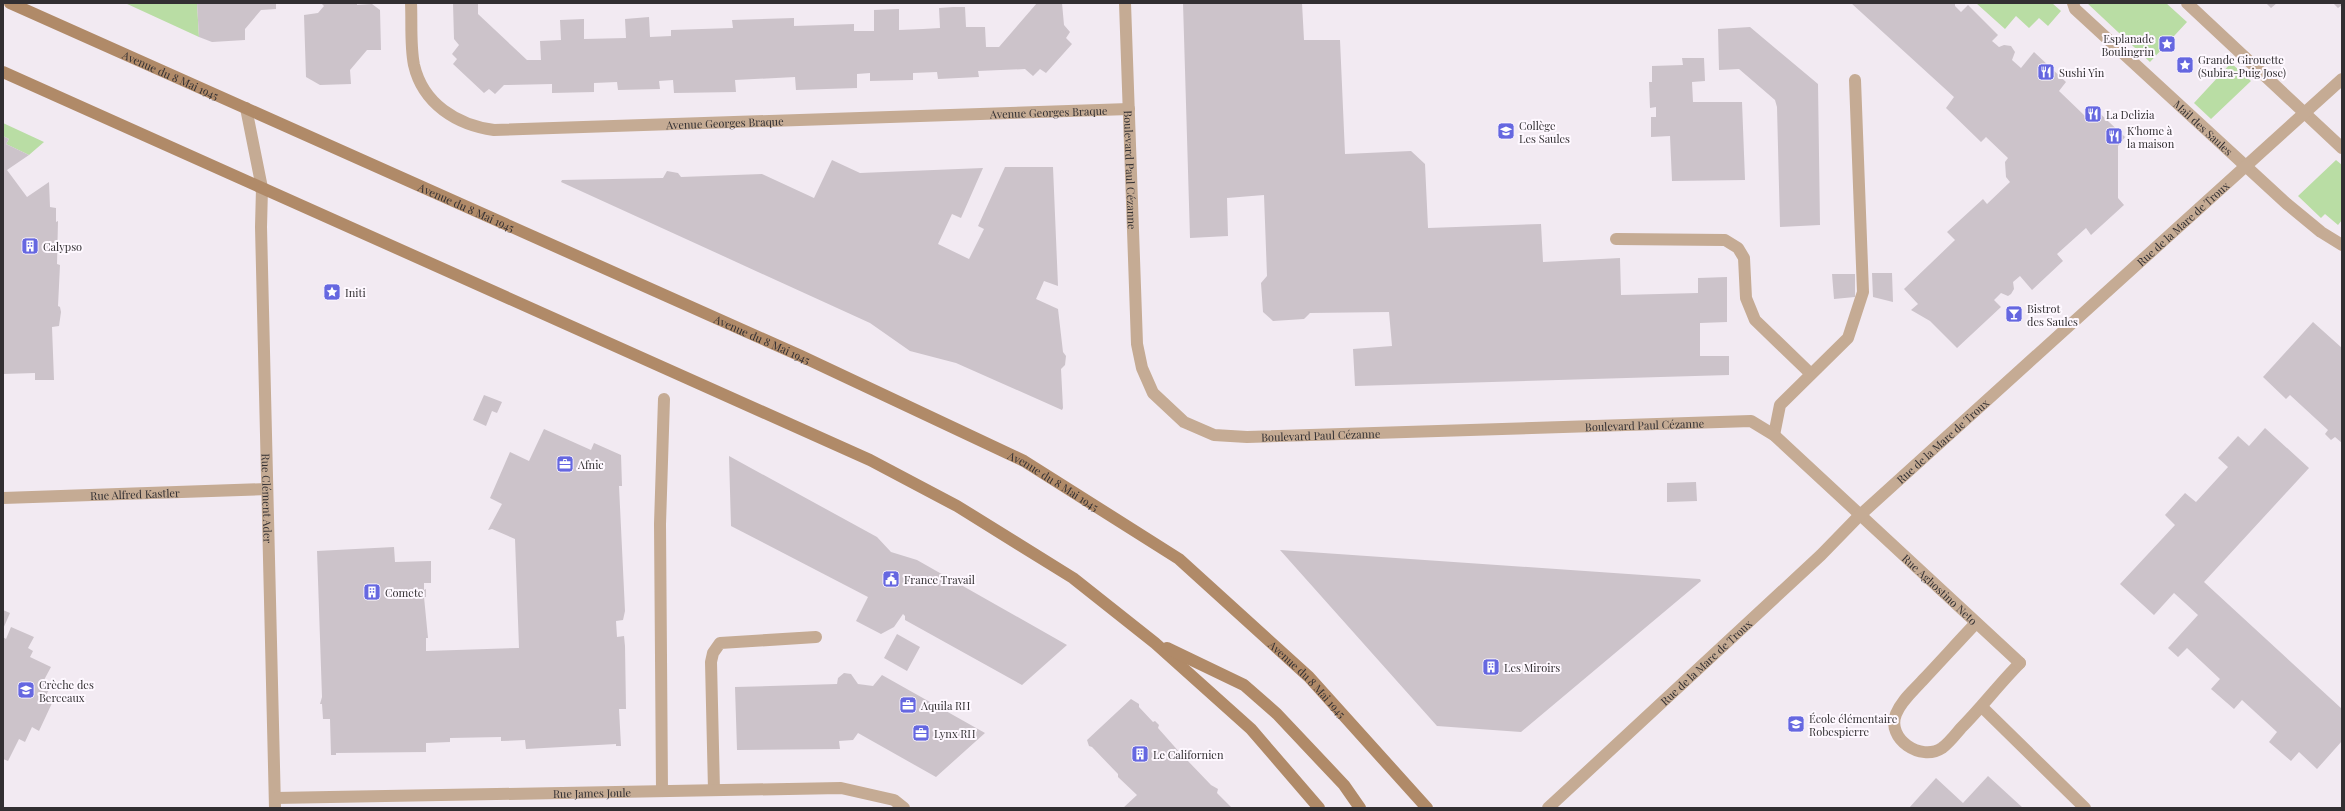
<svg xmlns="http://www.w3.org/2000/svg" width="2345" height="811" font-family="'Playfair Display',serif">
	<style>
		.green { fill: #b9dda4 }
		.building { fill: #ccc3ca }
		.lines { fill: none; stroke-linecap: round; stroke-linejoin: round }
		.lane { stroke: #c5ab94; stroke-width: 12 }
		.street { stroke: #c5ab94; stroke-width: 12 }
		.secondary { stroke: #b08a68; stroke-width: 12 }
		.labels { text-anchor: middle; dominant-baseline: central; stroke-width: 4; stroke-linejoin: round; paint-order: stroke }
		.poi-label { font-size: 11px; fill: #322f32; stroke: #fef8ff; text-anchor: start }
		.street-label { font-size: 11px; fill: #322f32; stroke: #fef8ff }
	</style>
	<rect width="100%" height="100%" fill="#f2eaf2"/>
	<path class="green" d="M125,3H197L199,37Z
		M1976,3H2052L2061,11L2048,26L2039,18L2029,28L2016,16L2005,29Z
		M2087,3H2166L2187,22L2150,62Z
		M2231,63L2251,81L2211,119L2194,103Z
		M3,123L44,142L29,155L6,144L9,139L3,136Z
		M2336,160L2342,165V220L2338,225L2325,214L2321,218L2298,196Z"/>
	<path class="building" d="M197,3H276V9L261,10L245,29V40L212,42L199,37Z
		M321,3H357V5L372,4L380,10L381,50H367L350,70L351,84L320,85L306,77L304,15L318,13L324,6Z
		M453,3H478V14L527,60H541L540,41L561,40L560,20L584,19V39L626,38L625,19L649,17L650,37L671,36V30L733,28L732,20L794,18V26L854,24V31H874V10L899,9V30L923,29L940,28L939,8L953,7H965L966,27H985L986,47H999L1037,3H1062L1064,25L1070,32L1066,38L1072,44L1046,73L1040,69L1033,76L1025,69L978,71L979,77L938,79L937,72L913,73V80L870,81V73L857,74V88L796,90L795,77L735,80L736,92L674,93L673,80L659,81L660,89L618,90L617,82L594,83V92L552,93V84L504,85L495,94L489,89L484,93L453,64L457,59L452,54L459,45L454,39Z
		M1183,3H1302L1304,40H1340L1345,154L1411,151L1425,164L1428,228L1541,224L1543,262L1620,258L1621,295L1698,293V278L1727,277V322L1700,323V356H1729V375L1355,386L1353,349L1392,346L1389,312L1310,313L1304,319L1273,321L1263,312L1261,283L1267,276L1264,195L1227,198L1228,236L1190,238Z
		M1851,3H1955V6L1961,12L1968,5L1998,35L1992,41L1999,47L2004,45L2011,46L2015,52L2012,60L2021,68L2034,52L2066,82L2059,91L2085,116L2093,107L2125,137L2118,146V198L2124,205L2091,235L2086,228L2057,254L2063,261L2032,290L2020,276L2013,282L2014,289L2011,294L2008,296L2001,293L1994,300L2001,307L1957,348L1930,321L1911,310L1918,304L1904,289L1955,240L1947,232L1983,199L1987,204L2010,182L2006,177L2005,162L2008,158L1986,137L1981,142L1946,108L1954,97Z
		M2266,3H2277L2271,8Z
		M2333,3H2342V5L2338,8Z
		M1750,27L1818,84L1820,225L1780,227L1777,107L1775,100L1739,69L1719,70L1718,29Z
		M1682,58H1704L1705,81L1692,82L1693,102H1742L1745,180L1672,181L1670,136L1651,137V117H1656V107L1650,108L1649,82H1652V66L1683,65Z
		M3,136L9,139L6,144L29,155L7,170L27,197L49,182L50,207L56,208V222L58,221L57,264L60,265L58,306L60,307L61,312L59,326L52,327L54,380H35V373L3,374Z
		M832,160L860,173L983,168L961,218L952,214L938,244L969,259L984,229L978,226L1005,167H1053L1058,286L1044,281L1036,299L1058,309L1063,352L1066,356L1065,365L1061,369L1063,408L1062,410L956,363L910,351L870,323L561,182L562,180L663,178L667,171L678,173L681,177L762,174L814,198Z
		M1872,273H1892L1893,302L1873,297Z
		M1832,274H1855V297L1834,299Z
		M2313,322L2342,348V443L2335,437L2331,440L2325,434L2328,430L2290,395L2286,399L2263,377Z
		M484,395L502,402L497,413L492,411L486,426L473,420Z
		M2265,428L2309,468L2204,582L2342,709V741L2317,769L2299,752L2291,761L2269,742L2277,732L2242,700L2234,709L2211,689L2220,679L2187,648L2178,657L2168,648L2198,615L2185,603L2174,593L2154,615L2120,584L2175,525L2165,515L2185,493L2196,502L2228,467L2218,458L2238,436L2249,446Z
		M544,429L591,450L594,443L621,455L622,486H619L625,611L623,620L616,621L617,637L624,636L625,646L626,709H619L621,746H616V744L526,749L525,740L501,741V737L450,738V742L426,743V752L336,753V755H331L330,719H323L322,704H320L322,697L317,551L394,547L395,562L431,561V583H424V590L426,589V597H424L428,638H426V651L519,648L515,539L492,529L488,530L502,504L490,498L510,452L529,461Z
		M729,456L877,537L891,552L917,560L1067,645L1022,685L905,620V616L903,614L894,627L881,634L856,621L868,597L731,526Z
		M1696,482L1697,501L1667,502V483Z
		M1280,550L1700,579L1701,581L1521,732L1437,726Z
		M3,610L10,613L3,629Z
		M11,627L34,637L28,648L33,651L30,657L51,667L44,680L52,684L45,697L53,701L39,731L32,727L25,742L19,739L8,761L3,759V637L6,639Z
		M897,634L920,647L907,671L884,658Z
		M844,673L851,674L858,684L873,686L882,675L985,733L936,777L858,733L853,740L839,741L840,749L737,750L735,687L837,684L838,678Z
		M1131,699L1139,704V707L1153,722L1155,721L1159,725L1158,728L1181,754L1185,753L1188,757L1187,760L1211,785L1218,789L1217,793L1232,808H1123L1137,795L1118,777V774L1092,747L1089,746L1087,740Z
		M1988,776L2023,808H1909L1936,778L1963,803Z"/>
	<g class="lines">
		<path class="lane" d="M1616,239L1725,240L1738,248L1744,258L1746,298L1755,320L1811,374
			M1774,435L1780,405L1848,338L1863,292L1855,80
			M1976,623C1958,642 1940,662 1922,681C1913,691 1901,701 1896,714C1886,739 1921,762 1942,748C1949,743 1955,735 1961,728C1982,707 1999,684 2020,663
			M1982,707L2085,808
			M714,790L711,662L713,653L720,643L816,637
			M662,791L660,524L664,399"/>
		<g class="street">
			<path id="s1" d="M411,3C412,23 410,45 414,65C423,104 457,125 494,130L1129,109"/>
			<path id="s2" d="M1125,3L1137,344L1142,368L1153,393L1184,422L1214,435L1247,437L1751,421L1774,435L2020,663"/>
			<path id="s3" d="M2073,3L2075,9L2287,204L2321,232L2342,245"/>
			<path d="M2187,3L2342,148"/>
			<path id="s4" d="M246,108L262,188L261,227L275,808"/>
			<path id="s5" d="M3,498L267,489"/>
			<path id="s6" d="M275,798L841,788L894,800L904,808"/>
			<path id="s7" d="M1548,808L1821,555L1859,516L2342,79"/>
		</g>
		<g class="secondary">
			<path id="s8" d="M10,3L801,356L1024,461L1179,559L1309,677L1427,808"/>
			<path d="M3,72L870,460L957,506L1073,578L1155,643L1251,729L1319,808"/>
			<path d="M1167,648L1244,685L1277,714L1344,785L1360,808"/>
		</g>
	</g>
	<defs>
		<g id="sight-square" transform="scale(0.9)"><rect x="-9" y="-9" width="18" height="18" rx="4" fill="#6567e0" stroke="#fef8ff"/><path d="M0-6L1.8-2.2L6-1.7L2.9 1.2L3.7 5.4L0 3.3L-3.7 5.4L-2.9 1.2L-6-1.7L-1.8-2.2Z" fill="#fff"/></g>
		<g id="restaurant-square" transform="scale(0.9)"><rect x="-9" y="-9" width="18" height="18" rx="4" fill="#6567e0" stroke="#fef8ff"/><path d="M-5-6h1v4h1v-4h1v4h1v-4h1v5L-1.5 .5V6h-2V.5L-5-1ZM5-6V6H3V1.5H1.5Q1.5-4 5-6Z" fill="#fff"/></g>
		<g id="school-square" transform="scale(0.9)"><rect x="-9" y="-9" width="18" height="18" rx="4" fill="#6567e0" stroke="#fef8ff"/><path d="M0-5L7-2L0 1L-7-2ZM-4 1L0 2.5L4 1V4Q0 6-4 4Z" fill="#fff"/></g>
		<g id="building-square" transform="scale(0.9)"><rect x="-9" y="-9" width="18" height="18" rx="4" fill="#6567e0" stroke="#fef8ff"/><path d="M-4-6H4V6H1V3H-1V6H-4ZM-2.5-4.3h1.7v1.8h-1.7ZM.8-4.3h1.7v1.8H.8ZM-2.5-1h1.7V.8h-1.7ZM.8-1h1.7V.8H.8Z" fill="#fff"/></g>
		<g id="bar-square" transform="scale(0.9)"><rect x="-9" y="-9" width="18" height="18" rx="4" fill="#6567e0" stroke="#fef8ff"/><path d="M-6-5H6L.8 .8V4.5H3.5V6h-7V4.5H-.8V.8Z" fill="#fff"/></g>
		<g id="office-square" transform="scale(0.9)"><rect x="-9" y="-9" width="18" height="18" rx="4" fill="#6567e0" stroke="#fef8ff"/><path d="M-6-3h4V-5.5h4V-3h4V5H-6ZM-1-4.5V-3h2v-1.5ZM-6 0V1H6V0Z" fill="#fff"/></g>
		<g id="civic-square" transform="scale(0.9)"><rect x="-9" y="-9" width="18" height="18" rx="4" fill="#6567e0" stroke="#fef8ff"/><path d="M-.6-6.5H3V-4.5H.6V-3L4-1V1h2V6H-6V1h2V-1L-.6-3ZM-1.2 2.5V6h2.4V2.5Z" fill="#fff"/></g>
	</defs>
	<g fill-rule="evenodd">
		<use href="#sight-square" x="2167" y="44"/>
		<use href="#sight-square" x="2185" y="65"/>
		<use href="#restaurant-square" x="2046" y="72"/>
		<use href="#restaurant-square" x="2093" y="114"/>
		<use href="#school-square" x="1506" y="131"/>
		<use href="#restaurant-square" x="2114" y="136"/>
		<use href="#building-square" x="30" y="246"/>
		<use href="#sight-square" x="332" y="292"/>
		<use href="#bar-square" x="2014" y="314"/>
		<use href="#office-square" x="565" y="464"/>
		<use href="#civic-square" x="891" y="579"/>
		<use href="#building-square" x="372" y="592"/>
		<use href="#building-square" x="1491" y="667"/>
		<use href="#school-square" x="26" y="690"/>
		<use href="#office-square" x="908" y="705"/>
		<use href="#school-square" x="1796" y="724"/>
		<use href="#office-square" x="921" y="733"/>
		<use href="#building-square" x="1140" y="754"/>
	</g>
	<g class="labels">
		<g class="poi-label">
			<text x="2154" y="38" text-anchor="end">Esplanade<tspan x="2154" dy="13">Boulingrin</tspan></text>
			<text x="2198" y="59">Grande Girouette<tspan x="2198" dy="13">(Subira-Puig Jose)</tspan></text>
			<text x="2059" y="72">Sushi Yin</text>
			<text x="2106" y="114">La Delizia</text>
			<text x="1519" y="125">Collège<tspan x="1519" dy="13">Les Saules</tspan></text>
			<text x="2127" y="130">K'home à<tspan x="2127" dy="13">la maison</tspan></text>
			<text x="43" y="246">Calypso</text>
			<text x="345" y="292">Initi</text>
			<text x="2027" y="308">Bistrot<tspan x="2027" dy="13">des Saules</tspan></text>
			<text x="578" y="464">Afnic</text>
			<text x="904" y="579">France Travail</text>
			<text x="385" y="592">Comete</text>
			<text x="1504" y="667">Les Miroirs</text>
			<text x="39" y="684">Crèche des<tspan x="39" dy="13">Berceaux</tspan></text>
			<text x="921" y="705">Aquila RH</text>
			<text x="1809" y="718">École élémentaire<tspan x="1809" dy="13">Robespierre</tspan></text>
			<text x="934" y="733">Lynx RH</text>
			<text x="1153" y="754">Le Californien</text>
		</g>
		<g class="street-label">
			<text stroke="none"><textPath href="#s8" startOffset="176">Avenue du 8 Mai 1945</textPath></text>
			<text stroke="none"><textPath href="#s1" startOffset="727">Avenue Georges Braque</textPath></text>
			<text stroke="none"><textPath href="#s1" startOffset="403">Avenue Georges Braque</textPath></text>
			<text stroke="none"><textPath href="#s3" startOffset="181">Mail des Saules</textPath></text>
			<text stroke="none"><textPath href="#s2" startOffset="167">Boulevard Paul Cézanne</textPath></text>
			<text stroke="none"><textPath href="#s8" startOffset="500">Avenue du 8 Mai 1945</textPath></text>
			<text stroke="none"><textPath href="#s7" startOffset="863">Rue de la Mare de Troux</textPath></text>
			<text stroke="none"><textPath href="#s8" startOffset="824">Avenue du 8 Mai 1945</textPath></text>
			<text stroke="none"><textPath href="#s2" startOffset="899">Boulevard Paul Cézanne</textPath></text>
			<text stroke="none"><textPath href="#s2" startOffset="575">Boulevard Paul Cézanne</textPath></text>
			<text stroke="none"><textPath href="#s7" startOffset="539">Rue de la Mare de Troux</textPath></text>
			<text stroke="none"><textPath href="#s8" startOffset="1148">Avenue du 8 Mai 1945</textPath></text>
			<text stroke="none"><textPath href="#s5" startOffset="132">Rue Alfred Kastler</textPath></text>
			<text stroke="none"><textPath href="#s4" startOffset="392">Rue Clément Ader</textPath></text>
			<text stroke="none"><textPath href="#s2" startOffset="1259">Rue Aghostino Neto</textPath></text>
			<text stroke="none"><textPath href="#s7" startOffset="215">Rue de la Mare de Troux</textPath></text>
			<text stroke="none"><textPath href="#s8" startOffset="1472">Avenue du 8 Mai 1945</textPath></text>
			<text stroke="none"><textPath href="#s6" startOffset="317">Rue James Joule</textPath></text>
		</g>
	</g>
	<rect width="2345" height="811" fill="none" stroke="#322f32" stroke-width="8"/>
</svg>
